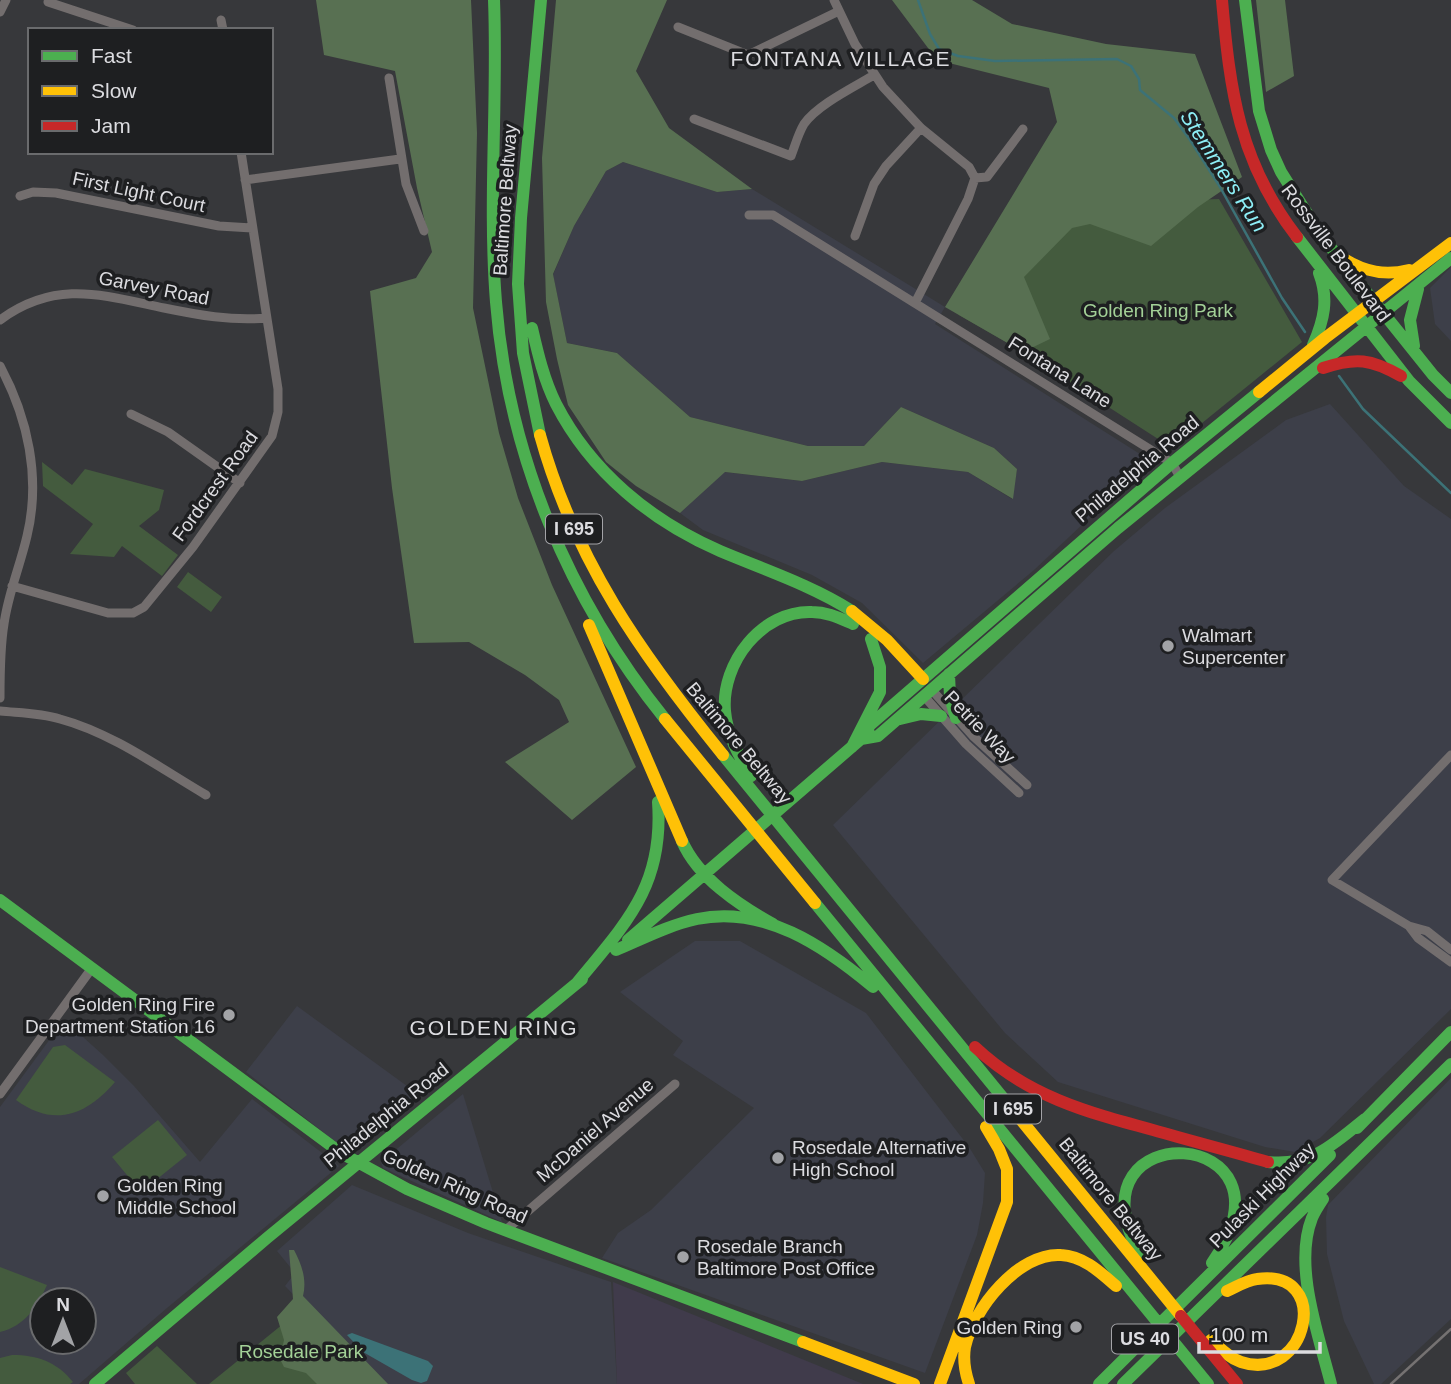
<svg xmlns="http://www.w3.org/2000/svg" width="1451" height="1384" font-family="Helvetica,sans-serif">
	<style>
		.built { fill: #3d3f49; fill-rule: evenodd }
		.industrial { fill: #403b4b }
		.green { fill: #445b3e }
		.forest { fill: #587052 }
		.water { fill: #3c7277 }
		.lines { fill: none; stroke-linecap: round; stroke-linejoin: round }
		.stream { stroke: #3c7277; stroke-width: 2.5 }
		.street { stroke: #736e6e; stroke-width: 9 }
		.fast { stroke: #4caf50; stroke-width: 12 }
		.slow { stroke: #ffc107; stroke-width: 12 }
		.jam { stroke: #c62828; stroke-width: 12 }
		.rail { stroke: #757272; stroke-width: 2.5 }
		.poi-dot { fill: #a2a3a6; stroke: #1e1f21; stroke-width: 2.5 }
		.labels { text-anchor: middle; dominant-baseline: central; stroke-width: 7; stroke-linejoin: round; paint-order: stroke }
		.shield { fill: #1e1f21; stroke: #a3a3a7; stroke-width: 2 }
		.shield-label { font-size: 18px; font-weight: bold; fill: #dcdce0 }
		.street-label { font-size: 19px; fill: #dcdce0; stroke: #1e1f21 }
		.park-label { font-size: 19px; fill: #a3d197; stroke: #1e1f21 }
		.poi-label { font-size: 19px; fill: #dcdce0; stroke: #1e1f21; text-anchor: start }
		.neighbourhood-label { font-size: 21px; letter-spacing: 2px; fill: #dcdce0; stroke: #1e1f21 }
		.water-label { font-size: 21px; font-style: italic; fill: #8eeff7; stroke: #1e1f21 }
	</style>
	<rect width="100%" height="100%" fill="#37383b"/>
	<path class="built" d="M623,162L717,192L752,189L945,307L935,324L1151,461L1142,474L1102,506L1034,570L923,663L862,603L812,575L703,530L680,513L724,472L802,481L882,462L968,472L1012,499L1017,469L994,448L901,407L864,446H808L690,417L617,353L567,343L553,275L574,226L606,171Z
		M1451,267V341L1435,324L1430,288Z
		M1330,404L1404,486L1451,519V1009L1320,1138L1295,1152L1265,1147L1058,1082L1005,1033L833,825L1114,551L1165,508L1286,420Z
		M695,941H740L866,1013L969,1147L985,1173L983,1203L977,1235L925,1373L602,1258L618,1233L651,1210L754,1108L673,1055L683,1041L620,992Z
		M297,1006L418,1094L362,1148L352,1150L345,1149L246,1072Z
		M64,1020L103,1055L134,1086L200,1162L252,1099L339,1166L167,1308L79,1384H0V1107ZM42,1300H84V1342H42Z
		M1451,1078V1319L1381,1384H1374L1344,1321L1327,1254L1326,1217L1328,1205Z
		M463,1094L502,1222L383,1168L381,1162Z
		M352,1185L468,1233L611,1282L617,1384H380L285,1286L295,1273L277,1251Z"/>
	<path class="industrial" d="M613,1282L863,1384H617Z"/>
	<path class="green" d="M1219,199L1302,342L1175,445L1169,446L1023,352L959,315L1016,207Z
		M42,462L72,485L85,469L164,490L159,510L139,526L178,555L162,576L122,546L114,557L70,554L93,524L43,486Z
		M188,572L222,597L211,612L177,587Z
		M65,1045L115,1082C87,1115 54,1128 16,1100L53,1047Z
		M158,1120L187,1155L141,1192L112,1157Z
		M0,1267L47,1285C37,1307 25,1326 0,1332Z
		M304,1307L380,1384H209Z
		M157,1346L197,1384H135L126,1373Z
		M12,1355C38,1355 57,1362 73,1382L70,1384H0V1358Z"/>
	<path class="forest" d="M316,0H471L477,133L473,308L499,433L518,498L552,585L636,767L572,820L505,762L569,722L559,700L525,675L469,642L414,643L392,488L370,291L416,278L432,252L417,188L395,71L324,55Z
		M556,0H667L636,71L669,128L752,189L717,192L623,162L606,171L574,226L553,274L567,343L617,353L690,417L808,446H864L901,407L994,448L1017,469L1013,499L968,472L882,462L802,481L725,472L680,513L636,486L606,462L568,405L557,359L546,302L542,158Z
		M892,0H972L1012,24L1106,44L1195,54L1242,177L1198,207L1151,246L1090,224L1072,228L1024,277L1050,339L1023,352L945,307L1057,122L1049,88L937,60Z
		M1256,0H1285L1294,76L1266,92Z
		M289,1250H294C302,1265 307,1280 303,1296L388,1384H317L306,1373L284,1367L280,1359L284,1340L277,1317L293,1299Z"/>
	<path class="water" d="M352,1333L428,1361L433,1366L427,1381L421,1383L412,1380L363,1352L347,1335Z"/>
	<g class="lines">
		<path class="stream" d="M918,0L930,34L939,49L958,56L995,61L1117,59L1131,66L1139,79L1140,90L1174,118L1190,140L1220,187L1282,298L1305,332
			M1339,376L1363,409L1451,493"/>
		<path class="street" d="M834,0L855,44L883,87L921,128L969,167L975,178L968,199L915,303
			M48,2L133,30
			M0,12L6,0
			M221,20L223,30
			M678,27L748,55L839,11
			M389,78L406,184L424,231
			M694,119L791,156C795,146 798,134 804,124C817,105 854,87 874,75
			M975,178L987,177L1023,129
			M245,180L400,159
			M20,196L33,192L56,193L219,226L252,228
			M749,215H773L1172,463L1180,477
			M855,236L874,184L886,166L921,128
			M0,320C56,279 102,295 164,308C198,315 231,321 266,318
			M0,366C28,418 41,478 27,536C20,566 8,594 4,624C0,648 0,674 0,698
			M131,414L168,432L240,483
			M12,586L108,613H133L144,607L193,547L272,436L278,412V389L241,152
			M931,689L974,737L1027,785
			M924,696L966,744L1019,793
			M0,711C20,713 40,713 60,719C112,733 160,768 206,795
			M1451,755L1332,880L1409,926L1427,931L1451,950
			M1409,926L1418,938L1451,962
			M0,1094L92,968
			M506,1230L675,1084"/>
		<path class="fast" d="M494,0C498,101 488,202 496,302C508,455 569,600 665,719
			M1245,0L1259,111L1271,150L1281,172L1320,234L1433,375L1451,393
			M1297,237L1409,381L1451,423
			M532,328C538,354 544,380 556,404C591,472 651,521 720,551C765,570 811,585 852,611
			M1313,345C1324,320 1329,299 1319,273
			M1414,346L1410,320L1418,289
			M540,435L523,353L518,284L521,218L541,0
			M949,674L950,697L956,718
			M900,719L921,714L941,716
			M861,739L878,736L1118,528L1451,258
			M852,747L880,692V667L871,639
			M723,755L1017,1115
			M751,776C739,756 727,735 725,711C721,663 762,610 812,612C827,612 839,618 853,624
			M682,841C698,878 739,905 773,924
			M0,900L341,1153L407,1189L486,1223L803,1342
			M815,903L1208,1384
			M628,940L861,739L870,725L1172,463L1259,392
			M616,950C642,939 669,925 697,919C764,905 824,946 873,987
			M576,984C626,923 664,886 658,802
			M1357,1128L1451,1032
			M1268,1162C1313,1166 1332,1145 1365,1119
			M1323,1199C1319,1205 1315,1211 1312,1218C1293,1266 1319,1336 1331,1384
			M1139,1253C1064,1113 1309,1124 1212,1263
			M95,1384L267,1238L582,979
			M1099,1384L1330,1155
			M1123,1384L1451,1064"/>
		<path class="slow" d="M1344,259C1365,272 1385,276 1409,270
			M1259,392L1325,338L1451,243
			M540,435C575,561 642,655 723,755
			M852,611L887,640L923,679
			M589,625L682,841
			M665,719L815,903
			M1017,1115L1181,1316
			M1211,1340C1220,1348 1229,1358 1241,1362C1308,1384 1333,1268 1257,1279C1247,1280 1236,1287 1227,1291
			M803,1342L914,1384
			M940,1384L1007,1202V1169L999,1149L986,1127
			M969,1384C965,1372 963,1359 965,1347C973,1309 1019,1252 1061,1255C1083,1256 1100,1272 1116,1286"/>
		<path class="jam" d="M1222,0C1230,91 1239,162 1297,237
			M1323,368C1356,357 1371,359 1401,376
			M975,1047C1027,1096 1086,1112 1153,1130C1191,1141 1230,1151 1268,1162
			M1181,1316L1237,1384"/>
		<path class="rail" d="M1391,1384L1451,1329"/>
	</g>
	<g class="poi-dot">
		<circle cx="1168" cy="646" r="7"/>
		<circle cx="229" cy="1015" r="7"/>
		<circle cx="778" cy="1158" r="7"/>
		<circle cx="103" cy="1196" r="7"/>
		<circle cx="683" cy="1257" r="7"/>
		<circle cx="1076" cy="1327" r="7"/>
	</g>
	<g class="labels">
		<g class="shield">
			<rect x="546" y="514.5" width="56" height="29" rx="5"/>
			<rect x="985" y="1094.5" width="56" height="29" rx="5"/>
			<rect x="1112" y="1324.5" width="66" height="29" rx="5"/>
		</g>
		<g class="shield-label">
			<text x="574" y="529">I 695</text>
			<text x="1013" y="1109">I 695</text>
			<text x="1145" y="1339">US 40</text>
		</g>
		<g class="street-label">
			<text transform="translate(139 192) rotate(12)">First Light Court</text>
			<text transform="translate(505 200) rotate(-86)">Baltimore Beltway</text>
			<text transform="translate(1336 253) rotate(53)">Rossville Boulevard</text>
			<text transform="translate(154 288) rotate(11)">Garvey Road</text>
			<text transform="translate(1060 372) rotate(32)">Fontana Lane</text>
			<text transform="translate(1137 469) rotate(-40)">Philadelphia Road</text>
			<text transform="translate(215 486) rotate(-54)">Fordcrest Road</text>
			<text transform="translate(980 727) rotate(46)">Petrie Way</text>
			<text transform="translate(739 743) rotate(50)">Baltimore Beltway</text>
			<text transform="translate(386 1115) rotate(-39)">Philadelphia Road</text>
			<text transform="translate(595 1130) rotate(-41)">McDaniel Avenue</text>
			<text transform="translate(455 1186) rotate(24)">Golden Ring Road</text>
			<text transform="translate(1262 1195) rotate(-45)">Pulaski Highway</text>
			<text transform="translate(1111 1199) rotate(51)">Baltimore Beltway</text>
		</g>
		<g class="park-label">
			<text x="1158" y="310">Golden Ring Park</text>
			<text x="301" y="1351">Rosedale Park</text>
		</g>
		<g class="poi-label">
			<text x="1182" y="635">Walmart<tspan x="1182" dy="22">Supercenter</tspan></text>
			<text x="215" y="1004" text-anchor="end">Golden Ring Fire<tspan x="215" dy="22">Department Station 16</tspan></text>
			<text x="792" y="1147">Rosedale Alternative<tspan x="792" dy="22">High School</tspan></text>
			<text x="117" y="1185">Golden Ring<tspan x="117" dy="22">Middle School</tspan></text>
			<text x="697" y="1246">Rosedale Branch<tspan x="697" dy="22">Baltimore Post Office</tspan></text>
			<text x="1062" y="1327" text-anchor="end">Golden Ring</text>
		</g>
		<g class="neighbourhood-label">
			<text x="841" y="58">FONTANA VILLAGE</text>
			<text x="494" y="1027">GOLDEN RING</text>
		</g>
		<g class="water-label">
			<text transform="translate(1224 171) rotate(57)">Stemmers Run</text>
		</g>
	</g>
	<rect x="28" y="28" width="245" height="126" fill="#1e1f21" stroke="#6a6b6d" stroke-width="2"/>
	<rect x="42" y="51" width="35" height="10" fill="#4caf50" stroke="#6a6b6d" stroke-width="2"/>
	<text x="91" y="63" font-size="21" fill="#dcdce0">Fast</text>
	<rect x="42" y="86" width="35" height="10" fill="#ffc107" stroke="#6a6b6d" stroke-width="2"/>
	<text x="91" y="98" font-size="21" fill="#dcdce0">Slow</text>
	<rect x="42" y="121" width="35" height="10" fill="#c62828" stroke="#6a6b6d" stroke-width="2"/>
	<text x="91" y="133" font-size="21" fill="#dcdce0">Jam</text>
	<g transform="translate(63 1321)"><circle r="33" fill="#1e1f21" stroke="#6a6b6d" stroke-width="2"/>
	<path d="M0-5L12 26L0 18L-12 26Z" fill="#a2a3a6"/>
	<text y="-10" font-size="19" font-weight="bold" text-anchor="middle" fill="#dcdce0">N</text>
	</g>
	<path d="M1199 1342v10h121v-10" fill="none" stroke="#dcdce0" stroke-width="3.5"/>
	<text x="1210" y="1342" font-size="21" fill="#dcdce0" stroke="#1e1f21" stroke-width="5" paint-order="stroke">100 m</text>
</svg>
